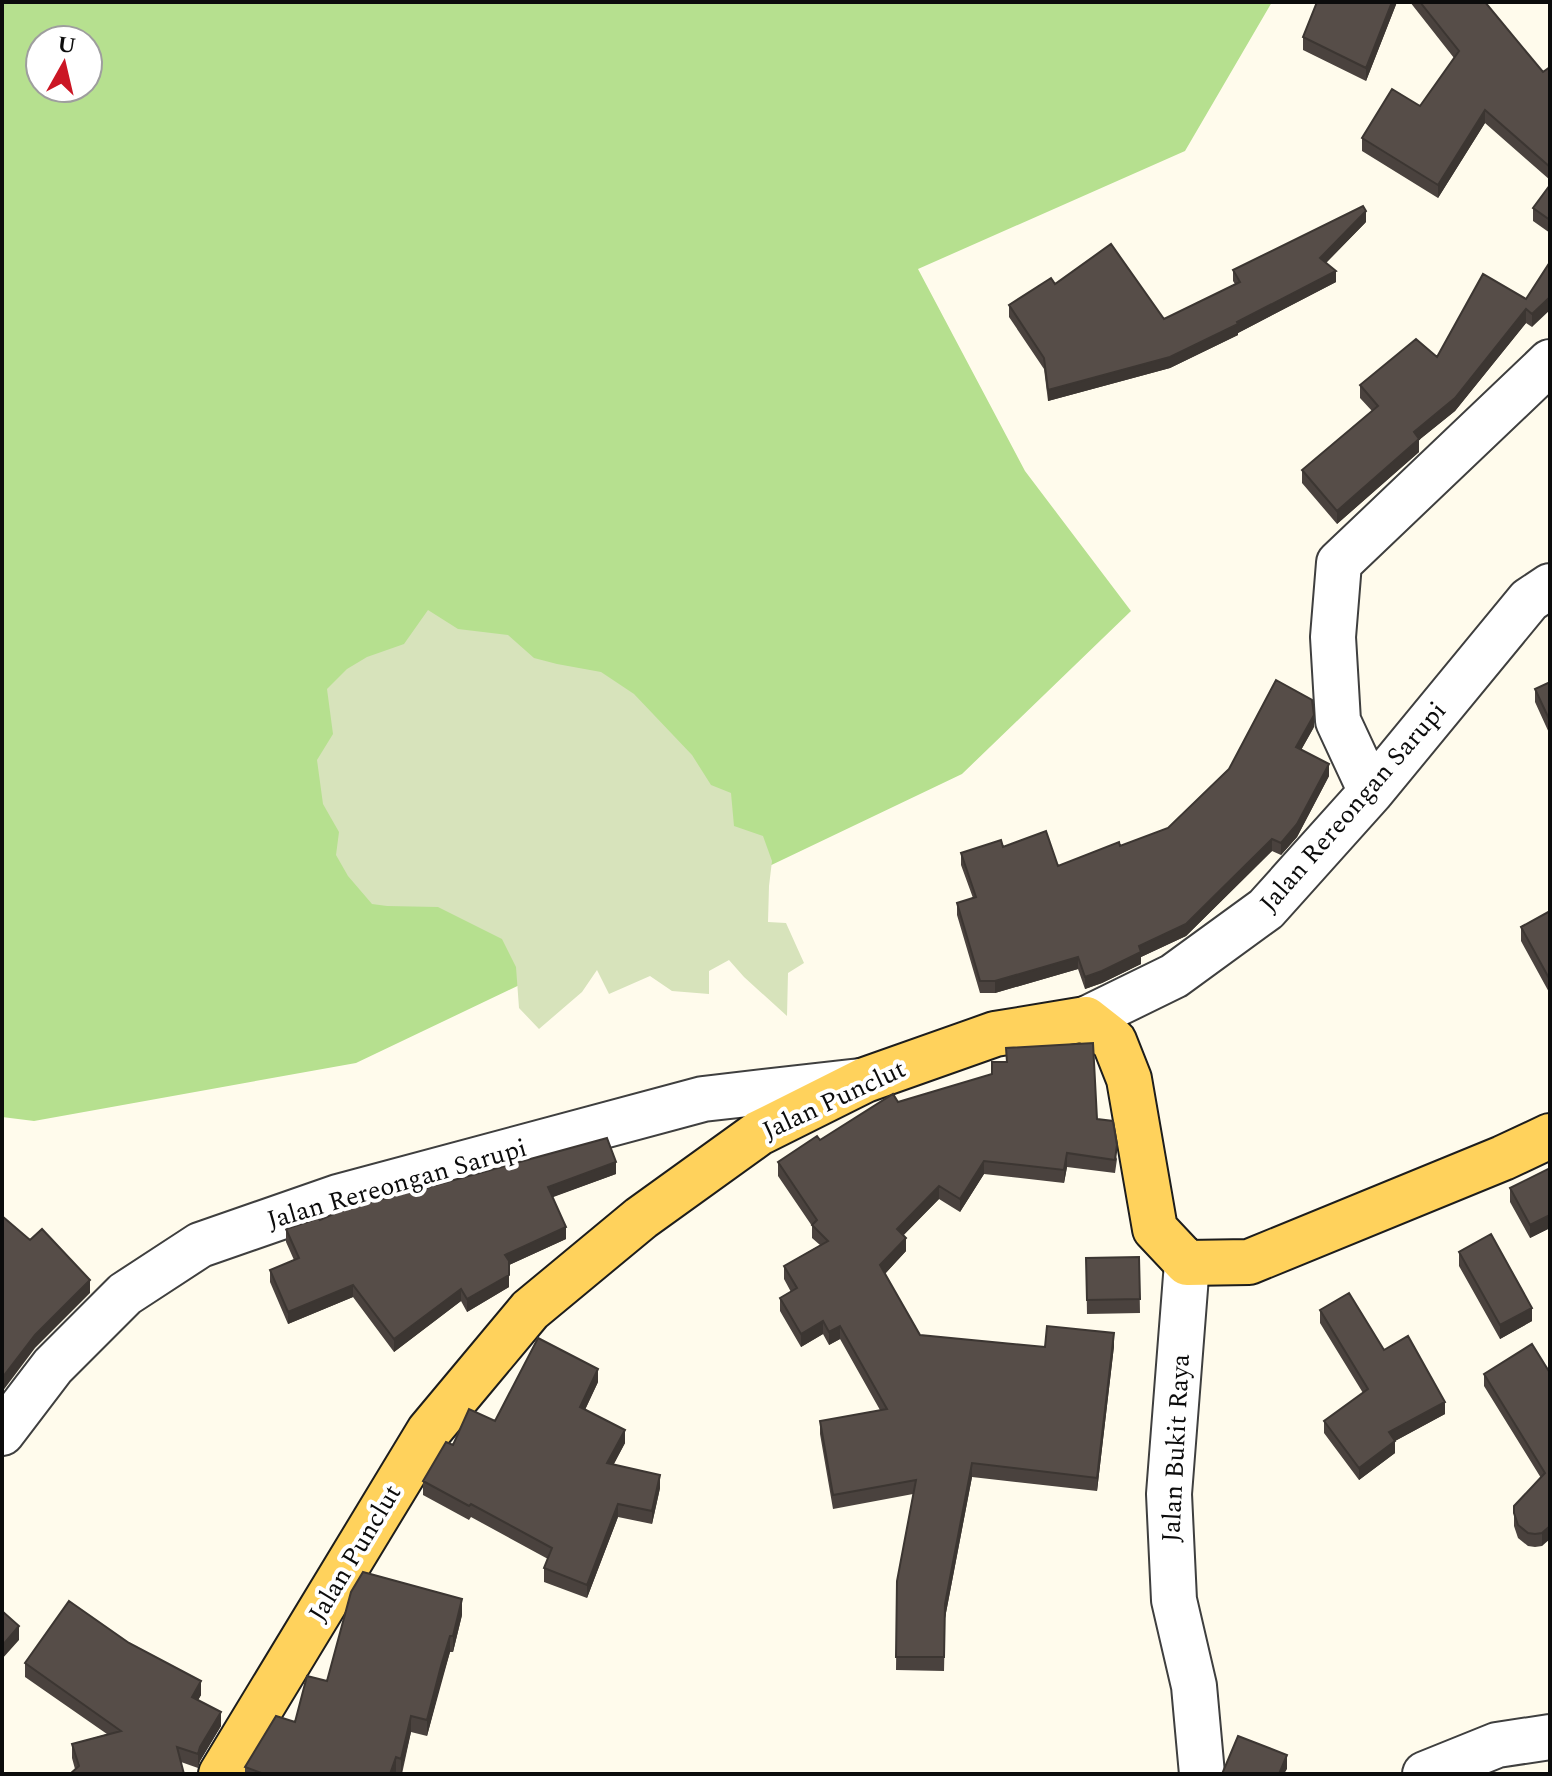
<svg xmlns="http://www.w3.org/2000/svg" width="1552" height="1776" font-family="Spectral,serif">
	<style>
		.forest { fill: #b6e08f; fill-rule: evenodd }
		.cemetery { fill: #d7e3bb }
		.lines { fill: none; stroke-linecap: round; stroke-linejoin: round }
		.minor-casing { stroke: #3f3f3f; stroke-width: 48 }
		.major-casing { stroke: #1d1d1d; stroke-width: 48 }
		.minor { stroke: #fff; stroke-width: 44 }
		.major { stroke: #ffd25c; stroke-width: 44 }
		.wall { fill: #4a423e }
		.shaded-wall { fill: #3c3632 }
		.building { fill: #564d48; stroke: #3c3632; stroke-width: 2 }
		.labels { text-anchor: middle; dominant-baseline: central; stroke-width: 8; stroke-linejoin: round; paint-order: stroke }
		.street-label { font-size: 26px; fill: #0c0c0c; stroke: #fff }
	</style>
	<rect width="100%" height="100%" fill="#fffbec"/>
	<path class="forest" d="M2,2H1272L1185,151L918,269L1025,471L1131,611L962,774L356,1063L34,1121L2,1117ZM40,40H88V88H40Z"/>
	<path class="cemetery" d="M428,610L458,629L508,635L534,658L557,664L601,672L634,694L692,755L711,785L731,793L734,826L763,836L772,861L769,886L768,922L786,923L804,963L788,973L787,1016L744,977L729,960L709,971V994L672,991L650,976L609,994L597,970L582,992L539,1029L519,1008L516,967L502,939L438,907L387,906L372,904L348,876L336,855L339,832L323,804L317,760L333,734L327,689L347,669L367,657L404,644Z"/>
	<g class="lines">
		<g class="minor-casing">
			<path id="minor" d="M1371,792L1338,721L1333,637L1339,563L1550,362
				M1086,1019L1174,976L1266,909L1371,792L1529,600L1550,586
				M1187,1263L1169,1494L1174,1600L1194,1686L1202,1774
				M2,1433L53,1366L125,1294L200,1245L338,1197L703,1099L860,1081
				M1425,1774L1497,1745L1550,1737"/>
		</g>
		<g class="major-casing">
			<path id="major" d="M221,1774L429,1431L530,1310L641,1218L759,1133L865,1080L995,1034L1086,1019L1114,1041L1129,1079L1155,1229L1187,1263L1249,1262L1503,1158L1550,1136"/>
		</g>
		<use href="#minor" class="minor"/>
		<use href="#major" class="major"/>
	</g>
	<path class="wall" d="M1397,2L1366,81L1303,50V37Z
		M1410,2H1485L1543,72L1550,67V180L1485,123L1438,198L1362,151V138L1420,106L1454,58Z
		M1550,185V233L1533,221V208Z
		M1366,222L1326,263L1336,282L1238,333V335L1170,368L1048,401L1044,369L1009,317V305L1055,284L1164,319L1235,284L1233,281V270Z
		M1550,262L1532,327L1526,323L1455,411L1419,440V452L1337,524L1302,483V470L1372,411L1360,398V385L1437,357L1526,299Z
		M1550,682V735L1535,702V689Z
		M1314,727L1301,750L1329,776L1297,837L1281,855L1272,851L1186,936L1141,957V964L1102,983L1085,989L1078,969L995,993H980L957,915V903L973,898L961,865V853L1003,847L1058,866L1120,846L1168,828Z
		M1550,911V994L1521,941V927Z
		M1006,1048L1097,1119L1117,1159L1115,1173L1067,1167L1064,1183L984,1174L960,1212L939,1199L903,1235L906,1251L885,1274L920,1335L1045,1347L1114,1346L1097,1491L972,1477L945,1618L944,1671L896,1670L897,1581L913,1494L833,1509L820,1434V1421L880,1410L840,1339L829,1345L823,1334L801,1347L780,1311V1298L791,1292L784,1279V1266L820,1245L812,1238V1226L778,1176V1162L820,1140L898,1102L992,1074V1062H1006Z
		M1550,1168V1228L1530,1238L1510,1202V1188Z
		M616,1174L552,1197L566,1239L509,1265V1287L467,1312L461,1301L394,1352L353,1297L288,1324L270,1282V1270L294,1260L286,1242V1229L414,1193Z
		M1459,1252L1532,1321L1500,1339L1459,1266Z
		M1139,1257L1140,1313L1087,1314L1086,1258Z
		M1320,1310L1384,1350L1445,1414L1395,1441V1453L1359,1480L1324,1433V1421L1363,1393L1320,1323Z
		M1550,1373L1542,1546L1535,1547L1528,1546L1518,1538L1514,1526V1513L1541,1478L1484,1386V1374Z
		M598,1382L585,1410L625,1443L614,1464L660,1488L652,1524L618,1517L587,1598L544,1582V1568L548,1559L471,1517L469,1520L423,1495V1481L453,1445L495,1421Z
		M462,1615L453,1652H450L441,1682L427,1736L411,1732L402,1774H245V1767L295,1722L327,1681Z
		M25,1663L201,1695L198,1700L221,1726L200,1761L198,1768L181,1762L75,1769L72,1758V1744L107,1734L25,1677Z"/>
	<path class="shaded-wall" d="M1392,2H1397L1366,81V68Z
		M1485,110V123L1438,198V185Z
		M1366,211V222L1320,269V258Z
		M1336,271V282L1238,333V335L1170,368L1048,401V390L1237,322Z
		M1550,297V310L1532,327V314Z
		M1526,309V323L1455,411L1419,440V452L1337,524V511L1414,432Z
		M1314,715V727L1296,759V747Z
		M1329,764V776L1297,837L1281,855V843Z
		M1272,839V851L1186,936L1141,957V964L1102,983L1085,989V977L1139,946Z
		M1078,957V969L995,993V981Z
		M1067,1153V1167L1064,1183V1170Z
		M984,1161V1174L960,1212V1199Z
		M616,1162V1174L548,1199V1187Z
		M939,1186V1199L897,1242V1229Z
		M1550,1215V1228L1530,1238V1225Z
		M566,1227V1239L505,1267V1255Z
		M906,1238V1251L880,1279V1265Z
		M509,1275V1287L467,1312V1299Z
		M90,1280V1293L35,1348L2,1392V1378L35,1335Z
		M353,1285V1297L288,1324V1312Z
		M461,1289V1301L394,1352V1339Z
		M1532,1308V1321L1500,1339V1325Z
		M823,1321V1334L801,1347V1334Z
		M840,1326V1339L829,1345V1332Z
		M1114,1333V1346L1097,1491V1478Z
		M598,1369V1382L580,1420V1407Z
		M1445,1402V1414L1395,1441V1453L1359,1480V1468L1389,1432Z
		M625,1430V1443L607,1476V1463Z
		M972,1463V1477L945,1618L944,1671L945,1604Z
		M660,1475V1488L652,1524V1511Z
		M618,1504V1517L587,1598V1585Z
		M1550,1526V1539L1542,1546V1533Z
		M462,1599V1615L453,1652V1636Z
		M19,1626V1640L2,1659V1646Z
		M450,1636V1652L427,1736V1720Z
		M201,1681V1695L192,1711V1697Z
		M221,1712V1726L200,1761L198,1768V1754L200,1747Z
		M411,1716V1732L401,1774V1759Z
		M1287,1755V1769L1284,1774H1279Z
		M396,1757V1774H390Z"/>
	<path class="building" d="M1317,2H1392L1366,68L1303,37Z
		M1420,2H1485L1543,72L1550,67V167L1485,110L1438,185L1362,138L1392,89L1420,106L1459,51Z
		M1550,185V220L1533,208Z
		M1363,206L1366,211L1320,258L1336,271L1237,322L1238,324L1170,357L1048,390L1044,358L1009,305L1051,278L1055,284L1111,244L1164,319L1240,282L1233,270Z
		M1550,262V297L1532,314L1526,309L1455,398L1414,432L1419,439L1337,511L1302,470L1378,406L1360,385L1416,339L1437,357L1483,274L1526,299Z
		M1276,680L1312,700L1314,715L1296,747L1329,764L1297,824L1281,843L1272,839L1186,924L1139,946L1141,952L1102,971L1085,977L1078,957L995,981H980L957,903L976,897L961,853L1001,840L1003,847L1046,831L1058,866L1119,842L1120,846L1168,828L1229,769Z
		M1550,682V721L1535,689Z
		M1550,911V980L1521,927Z
		M1093,1043L1097,1119L1113,1121L1117,1145L1115,1160L1067,1153L1064,1170L984,1161L960,1199L939,1186L897,1229L906,1238L880,1265L920,1335L1045,1347L1047,1326L1114,1333L1097,1478L972,1463L945,1604L944,1657H896L897,1581L916,1480L833,1495L820,1421L887,1409L840,1326L829,1332L823,1321L801,1334L780,1298L797,1288L784,1266L828,1241L812,1225L817,1220L778,1162L817,1136L820,1140L893,1094L898,1102L992,1074V1062H1007L1006,1048Z
		M607,1138L616,1162L548,1187L566,1227L505,1255L509,1261V1275L467,1299L461,1289L394,1339L353,1285L288,1312L270,1270L299,1258L286,1229L319,1218L320,1220L345,1209L413,1191L414,1193L432,1186Z
		M1550,1168V1215L1530,1225L1510,1188Z
		M2,1216L30,1240L42,1229L90,1280L35,1335L2,1378Z
		M1491,1234L1532,1308L1500,1325L1459,1252Z
		M1139,1257L1140,1299L1087,1300L1086,1258Z
		M1349,1293L1384,1350L1408,1336L1445,1402L1389,1432L1395,1441L1359,1468L1324,1421L1368,1389L1320,1310Z
		M538,1338L598,1369L580,1407L625,1430L607,1463L660,1475L652,1511L618,1504L587,1585L544,1568L552,1548L471,1504L469,1506L423,1481L446,1442L453,1445L469,1409L495,1421Z
		M1532,1344L1550,1373V1526L1542,1533L1535,1534L1528,1533L1518,1525L1514,1513V1506L1545,1473L1484,1374Z
		M363,1572L462,1599L453,1636H450L441,1666L427,1720L411,1716L401,1759L396,1757L390,1774H264L245,1767L276,1716L295,1722L307,1676L327,1681L351,1592Z
		M69,1601L129,1643L201,1681L192,1697L221,1712L200,1747L198,1754L177,1747L184,1774H70L79,1766L72,1744L121,1731L25,1663Z
		M2,1611L19,1626L2,1646Z
		M1238,1736L1287,1755L1279,1774H1222Z"/>
	<g class="labels">
		<g class="street-label">
			<text transform="translate(1353 807) rotate(-49)">Jalan Rereongan Sarupi</text>
			<text transform="translate(834 1100) rotate(-25)">Jalan Punclut</text>
			<text transform="translate(397 1184) rotate(-16)">Jalan Rereongan Sarupi</text>
			<text transform="translate(1176 1448) rotate(-87)">Jalan Bukit Raya</text>
			<text transform="translate(355 1553) rotate(-59)">Jalan Punclut</text>
		</g>
	</g>
	<rect width="1552" height="1776" fill="none" stroke="#0c0c0c" stroke-width="8"/>
	<g transform="translate(64 64) rotate(8)"><circle r="38" fill="#ffffff" stroke="#9e9e9e" stroke-width="2"/>
	<path d="M0-6L14 30L0 20L-14 30Z" fill="#cb1624"/>
	<text y="-12" font-size="22" font-weight="bold" text-anchor="middle" fill="#0c0c0c">U</text>
	</g>
</svg>
